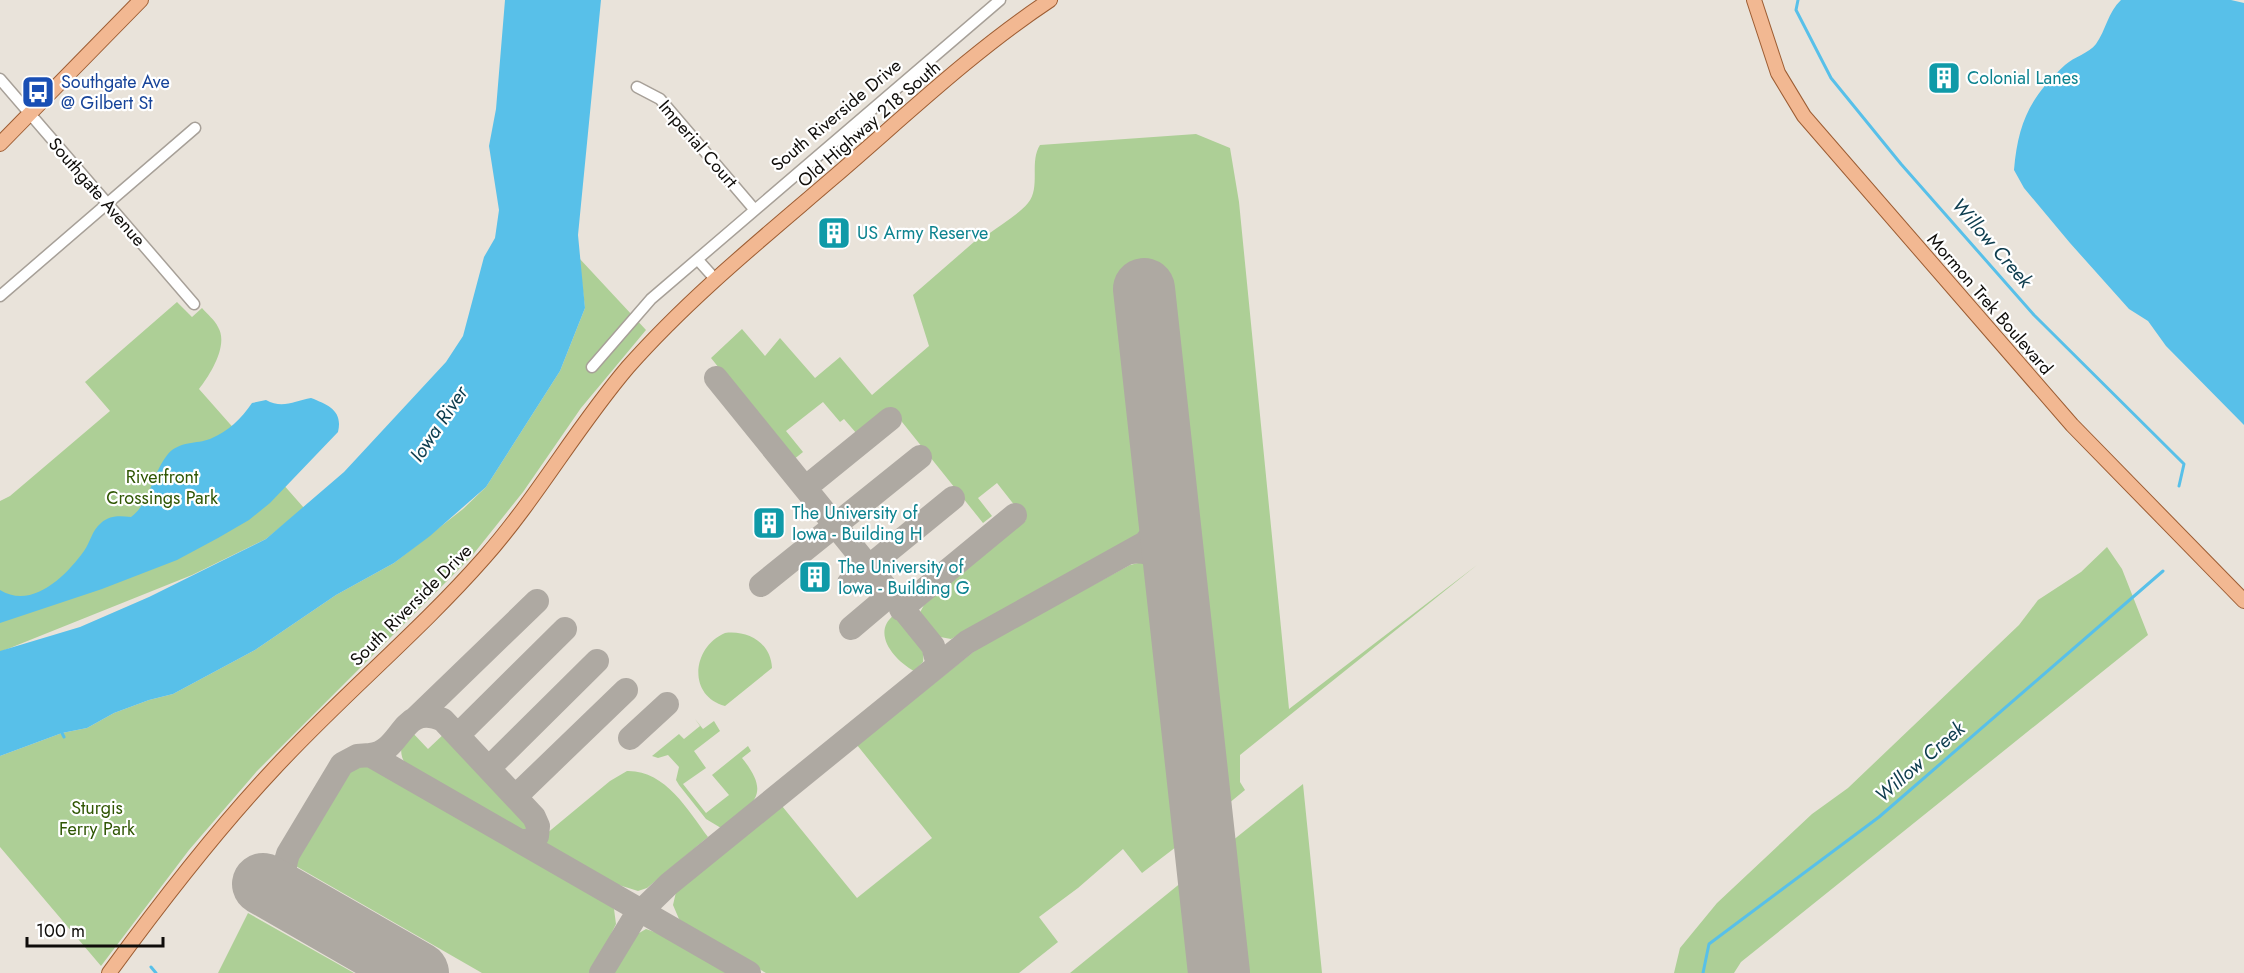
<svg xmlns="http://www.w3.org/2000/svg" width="2244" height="973" font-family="Jost,sans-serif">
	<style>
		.green { fill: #adcf96 }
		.water { fill: #58c0e9 }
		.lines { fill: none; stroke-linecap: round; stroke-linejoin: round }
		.stream { stroke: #58c0e9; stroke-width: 3 }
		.taxiway { stroke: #aea9a2; stroke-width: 24 }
		.runway { stroke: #aea9a2; stroke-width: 62 }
		.minor-casing { stroke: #a7a098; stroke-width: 13 }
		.major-casing { stroke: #9d5d33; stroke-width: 16 }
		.minor { stroke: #fff; stroke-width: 10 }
		.major { stroke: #f2b892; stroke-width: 14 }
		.labels { text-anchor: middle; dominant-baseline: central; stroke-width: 4.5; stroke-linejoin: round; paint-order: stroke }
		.culture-label { font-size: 18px; fill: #0d838f; stroke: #fff; text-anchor: start }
		.transit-label { font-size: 18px; fill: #164399; stroke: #fff; text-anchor: start }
		.street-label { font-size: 18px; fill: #0f0d0a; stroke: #fff }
		.park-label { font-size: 18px; fill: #2f5603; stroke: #fff }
		.water-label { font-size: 20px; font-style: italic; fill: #0e3d4e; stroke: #fff }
	</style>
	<rect width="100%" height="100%" fill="#e9e3da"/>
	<path class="green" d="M1196,134L1230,148L1239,202L1289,709L1477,565L1240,755V782L1245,790L1217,813L1156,273L1125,275L1151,512C1145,528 1138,536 1123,545L951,639L935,636L917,618L924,605L1026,520L997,483L978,498L992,516L983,523L890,407L857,434L844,419L840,422L823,402L786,431L803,452L793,460L711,358L742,329L765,356L780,338L815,378L840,357L872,395L929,346L913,295L982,235H987C1000,225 1018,215 1028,203C1041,187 1029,162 1040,145Z
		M579,258L646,330L581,408L523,492L471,557L257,771L189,850L101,966L0,847V756L62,733L87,728L114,713L149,700L173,694L255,650L336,595L394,563L463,509L486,487L560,371L585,308Z
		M177,302L192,317L202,308C207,314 215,320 218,327C229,345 210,375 199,389L304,508L266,539L192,575L0,652V501L10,496L110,411L85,382Z
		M2107,547L2122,569L2148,635L1741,962L1734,973H1674L1680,948L1717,903L1812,814L1848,788L2019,625L2038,600L2081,572Z
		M1142,562L1151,565L1160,574L1189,837L1142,873L1123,849L1078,888L1039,917L1058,942L1019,973H766L699,935L679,919L673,905L676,892L782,806L857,898L932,838L857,745L982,645L1130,565Z
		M894,615C910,622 926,645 923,662L914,671C894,660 871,633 894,615Z
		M725,633C748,630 771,643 772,668L725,706C687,696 692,647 725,633Z
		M695,719L703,729L714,721L720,731L694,751L706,768L683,784L706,813L729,795L712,775L748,746L751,751L742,758C772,795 754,804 721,828L706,819L679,785L676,780L679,767L668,755L658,758L652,756L679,734L684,739L700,726Z
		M410,730L428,749L446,732L526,818L530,825L528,832L520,831L409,768C397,756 400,742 410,730Z
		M369,765L393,775L585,886L614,909L616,924L592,973H482L294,865L297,853L343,778L352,768Z
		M627,771C665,770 688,810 708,837L647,888L638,891L606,881L550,849L545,843L546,834L610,781Z
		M1303,784L1322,973H1236L1222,849Z
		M1193,873L1204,973H1070Z
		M248,913L354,973H218Z
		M646,929L680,941L736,973H610L634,936Z"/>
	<path class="water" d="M505,0H601L578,235L585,308L560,371L486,487L430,536L394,563L336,595L255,650L173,694L149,700L114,713L87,728L62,733L0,756V651L80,627L149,597L266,539L344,472L446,362L463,336L484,257L495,238L499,210L489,146L496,109Z
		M2121,0H2231L2244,3V425L2166,346L2148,321L2129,309L2070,243L2024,188L2014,170C2018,123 2030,97 2065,65C2074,57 2089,53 2096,44C2106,30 2108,12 2121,0Z
		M311,398C329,405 343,411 338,432L270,503L249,520L218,538L177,560L102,589L0,623V590C32,610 66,576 84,551C90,543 92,530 101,523C110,515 120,516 131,517C151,502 152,473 168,454C179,441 197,444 210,439C229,431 241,419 252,403L266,400C282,409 295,401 311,398Z"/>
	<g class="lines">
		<path class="stream" d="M1798,0L1796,10L1831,78L1901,164L2034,315L2184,464L2179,486
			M62,733L64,737
			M151,967L156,973
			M1703,973L1709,944L1879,817L2163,571"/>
		<path class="taxiway" d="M716,378L933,646L937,661L935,668
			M805,488L890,419
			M1131,552C1186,545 1180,630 1184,667
			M849,583L953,498
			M761,585L920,457
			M901,609L1015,515
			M851,628L890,595
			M416,718L537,601
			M458,735L565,629
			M630,738L667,704
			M370,755C403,752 401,701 443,720L534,817L538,826L537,836L529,841H521
			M489,768L597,661
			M516,796L626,690
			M300,906C284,891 281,875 288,854L342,764L357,756L370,755L749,973
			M601,973L635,917L669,884L967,642L1145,543C1178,508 1160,451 1155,408"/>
		<path class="runway" d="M1144,289L1219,973
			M263,884L418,973"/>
		<g class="minor-casing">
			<path id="minor" d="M0,79L194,304
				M637,87L660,99L754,209
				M698,260L716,280
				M0,296L195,128
				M592,367L651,299L1000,0"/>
		</g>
		<g class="major-casing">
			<path id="major" d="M1754,0L1778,73L1804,116L2072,425L2244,601
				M0,144L141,0
				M109,973C160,903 213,834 272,771C340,697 418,633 484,558C537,498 576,428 628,367C690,297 763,238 834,177C904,117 973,51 1050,0"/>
		</g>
		<use href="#minor" class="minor"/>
		<use href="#major" class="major"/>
	</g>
	<defs>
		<g id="building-square" transform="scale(1.725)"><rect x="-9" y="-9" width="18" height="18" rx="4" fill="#0f9aa8" stroke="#fff"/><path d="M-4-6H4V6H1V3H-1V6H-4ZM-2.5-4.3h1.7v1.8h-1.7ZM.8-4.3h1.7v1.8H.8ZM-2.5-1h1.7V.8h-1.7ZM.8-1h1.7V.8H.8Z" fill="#fff"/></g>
		<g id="bus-square" transform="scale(1.725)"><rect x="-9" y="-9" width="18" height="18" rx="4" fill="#1a4fb4" stroke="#fff"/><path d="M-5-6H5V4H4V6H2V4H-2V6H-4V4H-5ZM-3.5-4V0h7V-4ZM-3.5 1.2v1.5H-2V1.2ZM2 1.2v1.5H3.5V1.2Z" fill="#fff"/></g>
	</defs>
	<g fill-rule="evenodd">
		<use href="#building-square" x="1944" y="78"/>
		<use href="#bus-square" x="38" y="92"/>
		<use href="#building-square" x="834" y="233"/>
		<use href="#building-square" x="769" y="523"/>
		<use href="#building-square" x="815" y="577"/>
	</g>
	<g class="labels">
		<g class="culture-label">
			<text x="1967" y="78">Colonial Lanes</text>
			<text x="857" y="233">US Army Reserve</text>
			<text x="792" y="513">The University of<tspan x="792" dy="21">Iowa - Building H</tspan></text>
			<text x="838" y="567">The University of<tspan x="838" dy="21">Iowa - Building G</tspan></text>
		</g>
		<g class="transit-label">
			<text x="61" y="82">Southgate Ave<tspan x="61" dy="21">@ Gilbert St</tspan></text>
		</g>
		<g class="street-label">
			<text transform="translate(836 115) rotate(-40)">South Riverside Drive</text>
			<text transform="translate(869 124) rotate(-41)">Old Highway 218 South</text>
			<text transform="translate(698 144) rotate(49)">Imperial Court</text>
			<text transform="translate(97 192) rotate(49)">Southgate Avenue</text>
			<text transform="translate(1990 304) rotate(49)">Mormon Trek Boulevard</text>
			<text transform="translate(411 605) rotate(-45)">South Riverside Drive</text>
		</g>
		<g class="park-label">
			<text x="162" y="477">Riverfront<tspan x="162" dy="21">Crossings Park</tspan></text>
			<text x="97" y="808">Sturgis<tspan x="97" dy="21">Ferry Park</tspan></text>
		</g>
		<g class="water-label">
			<text transform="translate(1992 243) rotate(49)">Willow Creek</text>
			<text transform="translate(439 424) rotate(-56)">Iowa River</text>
			<text transform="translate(1920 762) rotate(-41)">Willow Creek</text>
		</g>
	</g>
	<path d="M27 937v9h136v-9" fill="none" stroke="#0f0d0a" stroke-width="3"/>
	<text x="36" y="937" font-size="18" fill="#0f0d0a" stroke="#ffffff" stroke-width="4.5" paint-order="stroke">100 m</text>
</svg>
